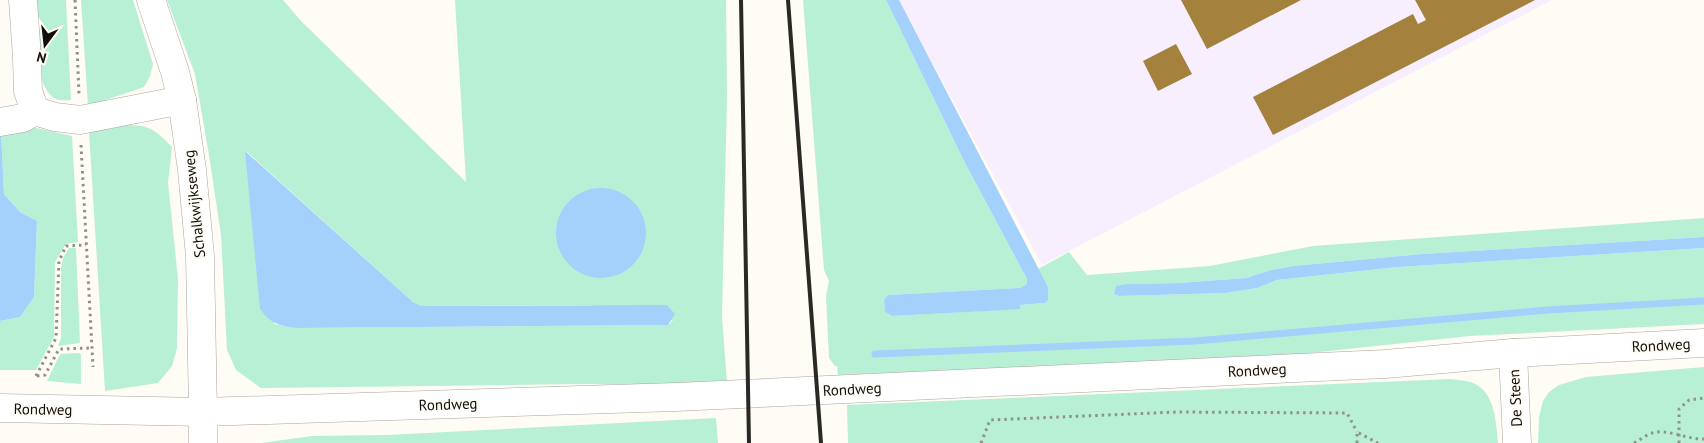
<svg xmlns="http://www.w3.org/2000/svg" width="1704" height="443" font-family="'PT Sans',sans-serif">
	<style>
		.industrial { fill: #f7eefe }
		.green { fill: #b8f0d6; fill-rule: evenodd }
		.water { fill: #a3d1fc }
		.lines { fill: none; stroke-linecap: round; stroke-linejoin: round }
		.stream { stroke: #a3d1fc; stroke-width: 7 }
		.building { fill: #a5813e }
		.minor-casing { stroke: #aaa59e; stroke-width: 29 }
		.tertiary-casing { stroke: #aaa59e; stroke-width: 29 }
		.secondary-casing { stroke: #aaa59e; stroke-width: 29 }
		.path { stroke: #92908b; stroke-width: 3; stroke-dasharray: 2.5 4; stroke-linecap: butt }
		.minor { stroke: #fff; stroke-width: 28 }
		.tertiary { stroke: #fff; stroke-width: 28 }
		.secondary { stroke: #fff; stroke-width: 28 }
		.rail { stroke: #2a2925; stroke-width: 4 }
		.labels { text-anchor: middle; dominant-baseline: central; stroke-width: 4.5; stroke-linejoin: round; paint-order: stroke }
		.street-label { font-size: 15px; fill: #11100d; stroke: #fffbf5 }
	</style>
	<rect width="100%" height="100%" fill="#fffbf5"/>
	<path class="industrial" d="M898,0H1552L1042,265Z"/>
	<path class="green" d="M35,0H66L71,100C67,100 60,101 56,99C32,86 36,25 35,0Z
		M81,0H133L153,64L150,76L144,87L88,106Z
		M167,0H283L301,21L466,182L455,0H726L727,96L722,316L727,383L674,385L581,384L261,388L236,370L227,350L221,235L209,155L195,74ZM246,151L413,302L421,306L591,305L673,320L668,325L296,328L274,324Z
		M803,0H886L965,163L1027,279V284L1020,288L888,295L884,300L885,312L892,316L1020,309V305L1045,303L1048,299V287L1038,269L1069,252L1087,275L1210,266L1313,246L1704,218V237L1422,254L1293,266L1271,270L1246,278L1178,283L1127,284L1114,294L1119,296L1226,293L1257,288L1277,280L1398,267L1704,248V324L1470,336L1262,358L838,375L837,366H835L829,358L826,296L829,281L824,270Z
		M122,125C148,125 153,127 172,147L168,183L178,279L177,348L172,366L158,383L105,391L89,132Z
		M28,126L72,136L78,242L66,244L55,262L54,337L36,370H0V321L20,317L34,297L37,221L20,212L4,194L1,132Z
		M69,248H76L80,343L58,346L61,338V268L63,258Z
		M78,353L81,354V384L47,381L60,354Z
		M1704,367V443H1538L1539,417L1543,401L1549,392L1559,385L1586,377Z
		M1450,379C1456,380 1464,380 1470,382C1495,389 1496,422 1498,443H848L847,405Z
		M716,418L718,443H261L312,436L387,435Z"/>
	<path class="water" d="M886,0H899L1048,287V300L1045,303L1020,305V309L1006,310L892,316L885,312L884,300L888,295L1020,288L1027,284V279L965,163Z
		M0,110L4,194L20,212L37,221L34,297L20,317L0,321Z
		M245,151L413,302L421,306L667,305L675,314L668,325L296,328C278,325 271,324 260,309Z
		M556 233a45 45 0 1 1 90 0a45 45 0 1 1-90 0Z
		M1704,237V248L1398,267L1277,280L1257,288L1226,293L1119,296L1114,294L1116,286L1127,284L1178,283L1246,278L1271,270L1293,266L1422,254Z"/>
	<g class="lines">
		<path class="stream" d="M875,354L1195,341L1548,310L1704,301"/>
	</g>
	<path class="building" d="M1181,0H1301L1207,49Z
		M1415,0H1535L1273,135L1253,97L1413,14L1418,24L1426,20Z
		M1176,44L1192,74L1158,91L1143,61Z"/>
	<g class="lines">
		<g class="minor-casing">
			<path id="minor" d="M23,0L27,58L28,91L35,111L55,117L80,120L182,100
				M0,122L23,118L35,111
				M1513,353L1517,443
				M203,412V443"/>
		</g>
		<g class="tertiary-casing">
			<path id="tertiary" d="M151,0L175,72L182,100L192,170L200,256L203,412"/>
		</g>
		<g class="secondary-casing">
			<path id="secondary" d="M0,408L203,412L676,397L1385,364L1513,353L1704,343"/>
		</g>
		<path class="path" d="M75,0L79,94
			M81,145L93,367
			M36,376L56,338L59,261L66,246L86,245
			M37,376L45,375L59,349L91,348
			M981,443L990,420L1177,412L1347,413L1357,432
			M1357,443V432L1378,443
			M1634,443C1640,440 1646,435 1652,433C1666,428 1688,440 1704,439
			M1679,443V409L1689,400L1704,398"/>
		<use href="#minor" class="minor"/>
		<use href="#tertiary" class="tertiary"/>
		<use href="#secondary" class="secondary"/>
		<path class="rail" d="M741,0L749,443
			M788,0L821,443"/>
	</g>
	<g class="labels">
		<g class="street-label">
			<text transform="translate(194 204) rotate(-96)">Schalkwijkseweg</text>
			<text transform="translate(1661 345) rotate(-3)">Rondweg</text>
			<text transform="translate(1257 370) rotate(-3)">Rondweg</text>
			<text transform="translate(852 389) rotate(-3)">Rondweg</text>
			<text transform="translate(1515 398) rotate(-93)">De Steen</text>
			<text transform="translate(448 404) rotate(-2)">Rondweg</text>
			<text transform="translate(43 409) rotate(1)">Rondweg</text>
		</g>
	</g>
	<g transform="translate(45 45) rotate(195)" stroke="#fffbf5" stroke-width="4" paint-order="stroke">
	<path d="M0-4L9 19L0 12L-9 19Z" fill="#11100d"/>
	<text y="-8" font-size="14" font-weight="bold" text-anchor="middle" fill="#11100d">N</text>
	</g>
</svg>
